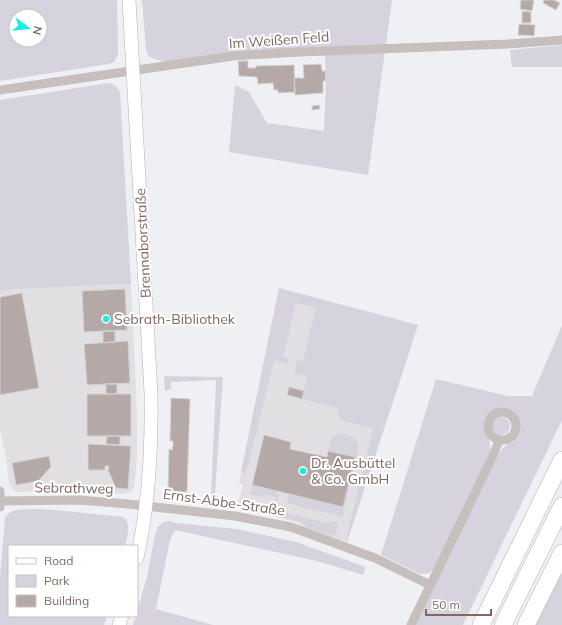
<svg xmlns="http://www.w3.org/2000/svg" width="562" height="625" font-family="Mulish,sans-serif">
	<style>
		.built { fill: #e1dfe1 }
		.green { fill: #d6d3de; fill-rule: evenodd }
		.building { fill: #b5a9a7; stroke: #d2d3d5 }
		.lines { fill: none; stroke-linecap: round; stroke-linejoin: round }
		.secondary-casing { stroke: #b9afad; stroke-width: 14 }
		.motorway-casing { stroke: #b6b0ae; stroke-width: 18 }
		.minor { stroke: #c6bfbd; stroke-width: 9 }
		.secondary { stroke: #fff; stroke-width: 13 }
		.motorway { stroke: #fff; stroke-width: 17 }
		.poi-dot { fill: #14efe4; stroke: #fff; stroke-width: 1.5 }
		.labels { text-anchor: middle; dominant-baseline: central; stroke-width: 4; stroke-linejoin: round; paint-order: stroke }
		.street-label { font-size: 14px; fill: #826660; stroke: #fff }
		.poi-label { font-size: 14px; fill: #826660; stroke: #fff; text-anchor: start }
	</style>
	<rect width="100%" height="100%" fill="#eff0f4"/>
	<path class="built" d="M131,284L137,414V461L134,487L130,492L123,494L88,491L16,492L9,484L6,456L0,430V290Z
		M279,288L418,325L347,542L305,529L299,523L237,507L243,484L239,483Z"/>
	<path class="green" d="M0,0H117L118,55L114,62L109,64L0,81ZM16,16H40V40H16Z
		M142,0H392L368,175L229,152L235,85L249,92L267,123L324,131L326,83L325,55L223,60L174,65L152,58L148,55L146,50Z
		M562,45V67H512L510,50Z
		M108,83C114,84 117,86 120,92L131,284L0,290V100Z
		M279,288L418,325L347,542V536L373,428L344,421L338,415L337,408L302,399L307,376L294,373L297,360L303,361L316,307L296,303L283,357L289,358L288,364L274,360L246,473L241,472Z
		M562,325V420L463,625H415L501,450C513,439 517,435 517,419C504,404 494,406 484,422L490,442V455L434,569L429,573L420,574L381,555L436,379L508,396H532Z
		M164,376L223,377L215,494L216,503H206L205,502V496H211L216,380L171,382V389L165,391Z
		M492 426a9 9 0 1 1 18 0a9 9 0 1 1-18 0Z
		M337,434C347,433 357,437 359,447L342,517L287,503L289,494L355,457L328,451L331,440Z
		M252,485L277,491L276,494L279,495L277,501L275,500L276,497L262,494L261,497L250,494Z
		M248,501L251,502V504L272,509L273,507L279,508L278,516L246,508Z
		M35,509L55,510L123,517C132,523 127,536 125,546H9V616H107L104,625H0V577L5,518C10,507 25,510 35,509Z
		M283,509L287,510V513L330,524L331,521L339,523L336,533L332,536L308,528L301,522L281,517Z
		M170,521L175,523L237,529L296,542L366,567L363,575L317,561L175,530L170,540L156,609L213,625H133L136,616H137V611L147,577L155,535L158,527L163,522Z
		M562,571V625H535Z"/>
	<path class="building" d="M521,0H534L532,11L520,9Z
		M544,0H554L560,3L556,10L543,3Z
		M522,11L531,12V23H522Z
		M519,24L535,25L534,36L518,35Z
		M238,61H248V68H256V66L294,65L295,92L278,93V90H274L273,83L258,84L257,77L239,76Z
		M321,64L322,71H325L326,81H323V93L295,95L294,78H304L303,65Z
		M319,105L320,109L312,110V106Z
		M125,289L127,330L84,332L82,291Z
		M22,293L39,388L0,395V297Z
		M103,331H115V342L103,343Z
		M128,341L130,383L87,385L84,344Z
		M106,384H117V394H106Z
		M289,387L304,391L302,399L287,395Z
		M87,394H131V436H87Z
		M171,398L190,399L187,492H168L169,449L172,450L173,445V441H170Z
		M264,435L291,442L290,449L327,457L328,451L355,457L343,507L252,485Z
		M107,436H120V445L106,444Z
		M88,444L131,446L128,489L116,488L108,470L109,466H105V470H88Z
		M49,456L51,467L38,481L16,485L12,463Z"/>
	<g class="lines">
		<g class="secondary-casing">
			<path id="secondary" d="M129,0L151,393C152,448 149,504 137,558
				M119,625L122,616"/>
		</g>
		<g class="motorway-casing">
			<path id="motorway" d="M481,625L562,460
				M503,625L562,506
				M526,625L562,553"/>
		</g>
		<path class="minor" d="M0,90L233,56L299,52L508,44L562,40
			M488 426a14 14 0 1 1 28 0a14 14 0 1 1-28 0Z
			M0,491V507
			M1,501L79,500L128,504L235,516L291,527L375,558L430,585
			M411,625L493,456L499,440"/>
		<use href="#secondary" class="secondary"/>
		<use href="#motorway" class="motorway"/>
	</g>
	<g class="poi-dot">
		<circle cx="106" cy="319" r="4"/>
		<circle cx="303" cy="471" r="4"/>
	</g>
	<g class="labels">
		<g class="street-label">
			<text transform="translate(279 40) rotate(-4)">Im Weißen Feld</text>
			<text transform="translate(143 243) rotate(-93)">Brennaborstraße</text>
			<text transform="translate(74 488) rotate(1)">Sebrathweg</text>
			<text transform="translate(224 502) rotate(8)">Ernst-Abbe-Straße</text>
		</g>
		<g class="poi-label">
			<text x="114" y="319">Sebrath-Bibliothek</text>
			<text x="311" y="463">Dr. Ausbüttel<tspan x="311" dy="16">&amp; Co. GmbH</tspan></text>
		</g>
	</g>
	<rect x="8" y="545" width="130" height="72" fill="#ffffff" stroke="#cdc2bf"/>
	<rect x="16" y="558" width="20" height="6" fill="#ffffff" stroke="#cdc2bf"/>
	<text x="44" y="565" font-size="12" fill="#826660">Road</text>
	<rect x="16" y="575" width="20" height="12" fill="#d6d3de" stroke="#cdc2bf"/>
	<text x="44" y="585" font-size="12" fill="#826660">Park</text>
	<rect x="16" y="595" width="20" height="12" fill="#b5a9a7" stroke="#cdc2bf"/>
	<text x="44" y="605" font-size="12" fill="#826660">Building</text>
	<g transform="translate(28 28) rotate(105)"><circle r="19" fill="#ffffff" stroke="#cdc2bf"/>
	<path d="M0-3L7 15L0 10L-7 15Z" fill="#14efe4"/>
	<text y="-6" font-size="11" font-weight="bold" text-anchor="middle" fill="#826660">N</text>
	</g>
	<path d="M426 609v6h65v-6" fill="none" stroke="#826660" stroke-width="2"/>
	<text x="432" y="609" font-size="12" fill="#826660" stroke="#ffffff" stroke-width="3" paint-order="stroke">50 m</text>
</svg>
